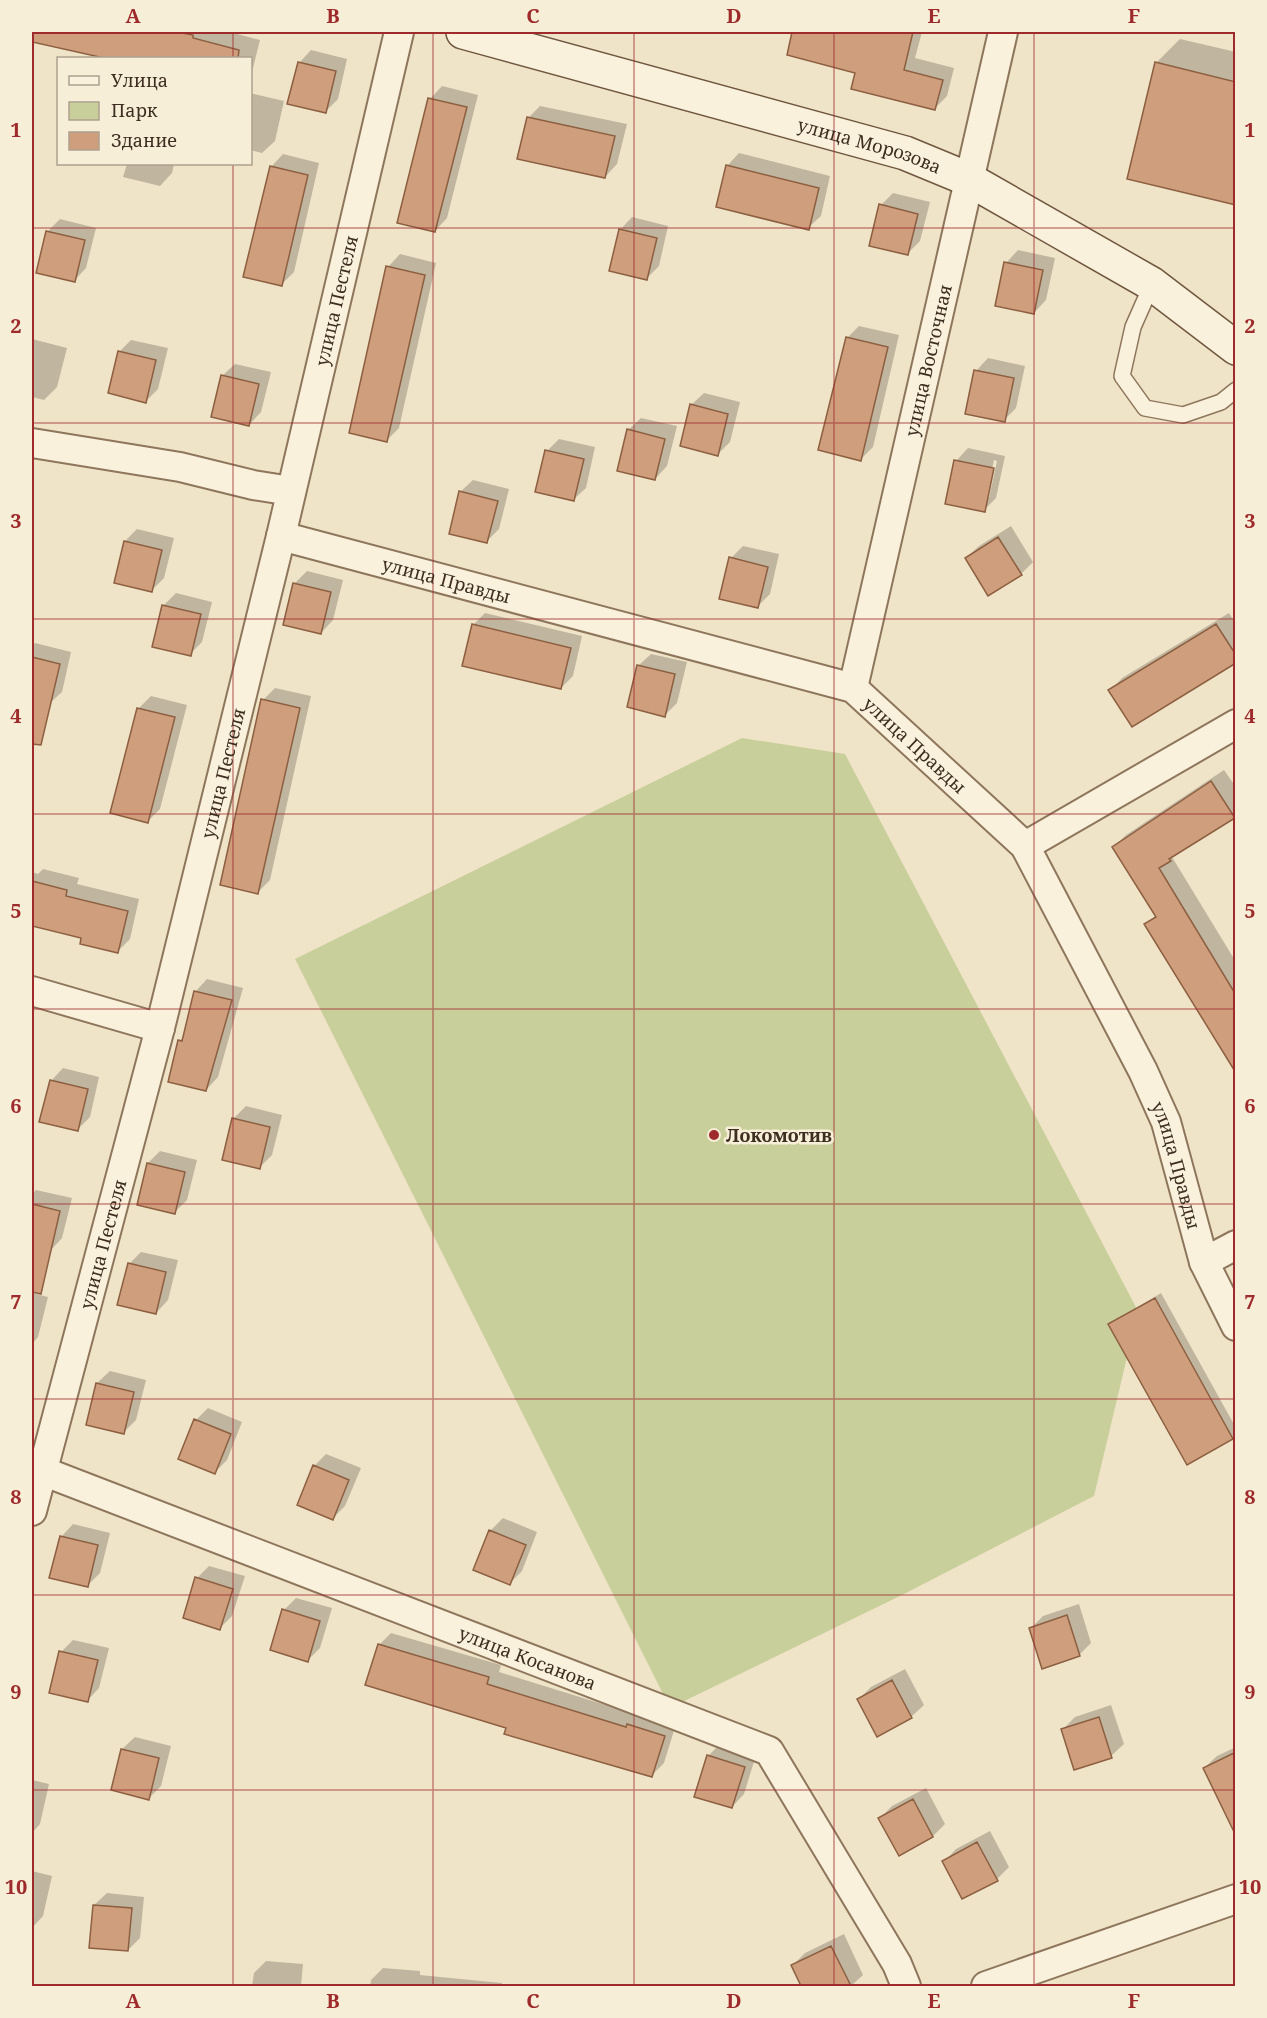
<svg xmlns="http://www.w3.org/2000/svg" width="1267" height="2018" font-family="'Noto Serif',serif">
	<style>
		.green { fill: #c9cf9b }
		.shadow { fill: #0003; fill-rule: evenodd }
		.building { fill: #cf9f7d; stroke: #8d5f41; stroke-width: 1.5 }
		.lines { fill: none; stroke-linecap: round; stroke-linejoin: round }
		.service-casing { stroke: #8d765c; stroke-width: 18 }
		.minor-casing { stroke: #8d765c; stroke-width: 32 }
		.secondary-casing { stroke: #6f573f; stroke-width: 36 }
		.service { stroke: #faf1dc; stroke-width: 15 }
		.minor { stroke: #faf1dc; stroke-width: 28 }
		.secondary { stroke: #faf1dc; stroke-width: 33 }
		.grid { fill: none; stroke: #9e2a2b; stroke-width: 1.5; stroke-opacity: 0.55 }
		.poi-dot { fill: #9e2a2b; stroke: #f7eed8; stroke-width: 2 }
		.labels { text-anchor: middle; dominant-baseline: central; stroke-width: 5; stroke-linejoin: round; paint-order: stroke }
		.street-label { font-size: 18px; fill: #3d2e20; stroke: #f7eed8 }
		.poi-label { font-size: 18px; font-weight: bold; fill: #3d2e20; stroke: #f7eed8; text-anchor: start }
		.neatline { fill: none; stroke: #9e2a2b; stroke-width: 2 }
		.grid-label { font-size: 20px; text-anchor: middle; font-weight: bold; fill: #9e2a2b }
	</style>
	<rect width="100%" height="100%" fill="#f0e4c8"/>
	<path class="green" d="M742,738L845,754L1138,1311L1094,1496L904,1594L670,1708L295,959Z"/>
	<path class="shadow" d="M32,32H230L260,40L250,80V58H99L100,56L32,40Z
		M794,32H922L915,58L954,68L947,96L935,108L857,71L788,54Z
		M1180,39L1236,52V203L1156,63Z
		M311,50L347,59L338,99L326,111L299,63Z
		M442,86L478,95L447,218L435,231L430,99Z
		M250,93L284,101L275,141L262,153L250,150Z
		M540,106L627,124L617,164L605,177L528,118Z
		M739,153L830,176L821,216L808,228L727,166Z
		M283,154L319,163L294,272L281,285L271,167Z
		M127,164H174L172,173L160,186L123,177Z
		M893,193L930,202L920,241L907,254L881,205Z
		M632,217L668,226L659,266L647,278L620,230Z
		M60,219L96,228L86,268L74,281L47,232Z
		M1018,250L1055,258L1046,300L1034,313L1006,263Z
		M400,254L436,263L399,428L387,440L388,267Z
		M859,326L899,335L873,447L861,459L847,338Z
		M32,339L67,348L57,387L44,400L32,397Z
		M131,340L168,348L158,389L146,401L119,352Z
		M988,358L1025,366L1016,408L1004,420L976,371Z
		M235,364L271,372L261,412L249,425L222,376Z
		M704,393L740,402L730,442L718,454L691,405Z
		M641,418L677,426L667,466L655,479L628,430Z
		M559,439L595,447L586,488L573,500L547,451Z
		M968,448L1005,456L996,498L984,510L956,461ZM994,460L997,461L989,498H986Z
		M473,480L509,489L499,529L487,541L460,492Z
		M1011,526L1033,562L1021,574L966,558L979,546Z
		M137,529L174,538L164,578L152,590L125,541Z
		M743,546L779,554L770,594L757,607L731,558Z
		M307,571L343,580L333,620L321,633L294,584Z
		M176,593L212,602L202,642L190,654L154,645L164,605Z
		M485,613L582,636L573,676L561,688L473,625Z
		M1229,613L1236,624V661L1110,691L1122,678Z
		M35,643L71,652L62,692L49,704L32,700V647Z
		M651,654L687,662L677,703L665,715L638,666Z
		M275,688L311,696L270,880L258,892L263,700Z
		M151,696L187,705L160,809L148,821L138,709Z
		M1224,770L1236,787V815L1172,857L1236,962V1072L1146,924L1156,915L1114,847L1126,835Z
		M43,869L79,878L77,884L139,899L130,939L118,951L83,936L32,924V872L38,874Z
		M207,979L243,988L218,1077L206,1090L180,1041L184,1036L195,992Z
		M63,1068L99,1077L90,1117L78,1129L51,1081Z
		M246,1106L282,1115L272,1155L260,1167L233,1119Z
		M160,1151L197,1160L187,1200L175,1212L148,1163Z
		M36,1190L72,1198L62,1238L50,1251L32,1246V1194Z
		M141,1252L178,1260L168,1300L156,1313L129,1264Z
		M32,1293L48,1297L38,1337L32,1344Z
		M1161,1293L1236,1428V1435L1232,1438L1110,1324Z
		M110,1371L146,1380L136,1420L124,1432L97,1383Z
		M208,1408L242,1422L227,1460L215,1472L196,1420Z
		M326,1454L361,1468L345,1506L333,1518L314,1466Z
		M503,1518L537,1532L522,1571L510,1583L475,1569L491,1530Z
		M73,1524L110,1533L100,1573L88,1585L61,1537Z
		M209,1566L245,1576L232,1616L220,1628L197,1578Z
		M296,1598L332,1608L320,1648L308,1660L284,1610Z
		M1079,1604L1091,1643L1079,1655L1031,1628L1043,1616Z
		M391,1633L501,1665L499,1672L638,1715L676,1724L664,1763L652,1775L379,1645Z
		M73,1640L109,1648L99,1688L87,1701L61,1652Z
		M905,1669L924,1705L911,1717L878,1735L859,1699L871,1687Z
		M1111,1705L1124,1744L1111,1756L1063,1729L1075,1717Z
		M135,1737L171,1746L161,1786L149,1798L113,1789L122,1749Z
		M720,1744L756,1755L744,1794L732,1807L708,1756Z
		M1236,1747V1798L1204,1768L1217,1756Z
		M32,1780L49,1784L40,1824L32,1833Z
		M926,1788L945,1824L933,1836L899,1854L880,1818L892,1806Z
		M990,1831L1009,1867L997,1879L944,1862L956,1849Z
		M32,1871L52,1876L43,1916L32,1928Z
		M107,1893L144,1897L140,1938L128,1950L94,1905Z
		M844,1934L863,1975L851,1986H803L793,1965L805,1953Z
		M266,1961L303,1964L301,1986H252L254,1973Z
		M383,1968L420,1971V1975L502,1983V1986H370L371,1980Z"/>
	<path class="building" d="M32,32H177L193,35V38L239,50L238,58H104L32,42Z
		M792,32H913L904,70L943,80L935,110L851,89L855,73L787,55Z
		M298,62L336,71L326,113L287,104Z
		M1155,62L1236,82V205L1127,179Z
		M428,98L467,107L435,232L397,223Z
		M527,117L615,136L605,178L517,159Z
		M726,165L819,188L809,230L716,207Z
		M270,166L308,175L282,286L243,277Z
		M879,204L918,214L908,255L869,246Z
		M619,229L657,238L647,280L609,271Z
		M46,231L85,240L75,282L36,273Z
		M1004,262L1043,270L1034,314L995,306Z
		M386,266L425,275L387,442L349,433Z
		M846,337L888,347L861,461L818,450Z
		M118,351L156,360L146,403L108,393Z
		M974,370L1014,378L1005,422L965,414Z
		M221,375L259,384L249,426L211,417Z
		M690,404L728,414L718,456L680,446Z
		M627,429L665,439L655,480L617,471Z
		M545,450L584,459L574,501L535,492Z
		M954,460L994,468L985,512L945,504Z
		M459,491L498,501L487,543L449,534Z
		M998,537L1022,575L988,596L965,558Z
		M124,541L162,550L152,592L114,583Z
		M729,557L768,567L758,608L719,599Z
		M293,583L331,592L321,634L283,625Z
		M162,605L201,614L191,656L152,647Z
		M472,624L571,648L561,689L462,666Z
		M1216,624L1236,655V663L1132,727L1108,690Z
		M32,657L60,664L41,745L32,744Z
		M637,665L675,674L665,717L627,707Z
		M261,699L300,708L258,894L220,885Z
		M137,708L175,717L148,823L110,813Z
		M1211,781L1235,818L1169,859L1171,861L1159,868L1236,995V1073L1144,924L1156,917L1112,847Z
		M32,881L67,890L66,896L128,911L118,953L80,944L81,938L32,926Z
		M194,991L232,1000L206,1091L168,1082L178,1040L182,1041Z
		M50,1080L88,1089L78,1131L39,1122Z
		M232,1118L270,1127L260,1169L222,1160Z
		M147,1163L185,1172L175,1214L137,1205Z
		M32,1204L60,1211L41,1294L32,1292Z
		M128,1263L166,1272L156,1314L117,1305Z
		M1155,1298L1233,1439L1187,1465L1108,1324Z
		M96,1383L134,1392L124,1434L86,1425Z
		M194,1419L231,1434L215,1474L178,1459Z
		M313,1465L349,1480L333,1520L297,1505Z
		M489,1530L526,1545L510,1585L473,1570Z
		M60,1536L98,1545L88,1587L49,1578Z
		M195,1577L233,1589L220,1630L183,1618Z
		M282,1609L320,1621L308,1662L270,1650Z
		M1067,1615L1080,1656L1042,1669L1029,1628Z
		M378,1644L489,1677L487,1684L626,1727L627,1724L665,1736L652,1777L504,1734L506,1728L365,1685Z
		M59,1651L98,1660L88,1702L49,1693Z
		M892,1680L912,1718L877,1737L857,1699Z
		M1099,1717L1112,1758L1074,1770L1061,1729Z
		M121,1749L159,1758L149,1800L111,1790Z
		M1236,1752V1836L1203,1768Z
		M707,1755L745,1767L732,1808L694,1797Z
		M913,1799L933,1837L899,1856L878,1818Z
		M977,1842L998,1881L962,1899L942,1861Z
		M93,1905L132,1908L128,1951L89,1948Z
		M831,1946L851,1986H801L791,1965Z"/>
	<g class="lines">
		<g class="service-casing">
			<path id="service" d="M1152,284L1133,327L1122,376L1145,408L1183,415L1221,402L1236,390"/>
		</g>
		<g class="minor-casing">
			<g id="minor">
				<path d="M32,443L180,467L253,485L291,491"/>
				<path id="s1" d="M281,536L853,688L1025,846L1143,1071L1166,1122L1204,1262L1236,1326"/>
				<path id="s2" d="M853,688L1003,32"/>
				<path d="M1025,846L1236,724"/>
				<path d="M32,991L160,1028"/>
				<path d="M1204,1262L1236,1245"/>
				<path id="s3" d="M32,1467L769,1751L897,1964L906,1986"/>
				<path id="s4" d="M32,1511L160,1028L281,536L399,32"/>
				<path d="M986,1986L1236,1899"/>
			</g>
		</g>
		<g class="secondary-casing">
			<g id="secondary">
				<path id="s5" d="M463,32L905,153L968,179L1152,284L1236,348"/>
			</g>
		</g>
		<use href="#service" class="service"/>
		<use href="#minor" class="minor"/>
		<use href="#secondary" class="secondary"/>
	</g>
	<path class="grid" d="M233,32V58M433,32V1986M634,32V1986M834,32V1986M1034,32V1986M233,164V1986M32,228H1236M32,423H1236M32,619H1236M32,814H1236M32,1009H1236M32,1204H1236M32,1399H1236M32,1595H1236M32,1790H1236"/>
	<circle class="poi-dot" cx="714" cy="1135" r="6"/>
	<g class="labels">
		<g class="street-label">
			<text stroke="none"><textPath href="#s5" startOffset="422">улица Морозова</textPath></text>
			<text stroke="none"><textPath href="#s4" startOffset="1248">улица Пестеля</textPath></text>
			<text stroke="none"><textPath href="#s2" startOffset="336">улица Восточная</textPath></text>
			<text stroke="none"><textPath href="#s1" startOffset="171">улица Правды</textPath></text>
			<text stroke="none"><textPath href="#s1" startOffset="676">улица Правды</textPath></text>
			<text stroke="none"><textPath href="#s4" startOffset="762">улица Пестеля</textPath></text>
			<text stroke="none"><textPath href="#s1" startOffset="1180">улица Правды</textPath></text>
			<text stroke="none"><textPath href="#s4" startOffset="276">улица Пестеля</textPath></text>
			<text stroke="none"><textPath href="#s3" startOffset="531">улица Косанова</textPath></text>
		</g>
		<g class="poi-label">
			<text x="726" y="1135">Локомотив</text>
		</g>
	</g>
	<rect width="1267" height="2018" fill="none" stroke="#f7eed8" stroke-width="66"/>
	<rect x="57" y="57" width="195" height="108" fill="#f7eed8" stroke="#ada18e" stroke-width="1.5"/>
	<rect x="69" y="76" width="30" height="9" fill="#faf1dc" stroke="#ada18e" stroke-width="1.5"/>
	<text x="111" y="87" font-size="18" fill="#3d2e20">Улица</text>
	<rect x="69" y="102" width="30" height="18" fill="#c9cf9b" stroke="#ada18e" stroke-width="1.5"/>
	<text x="111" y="117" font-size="18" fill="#3d2e20">Парк</text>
	<rect x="69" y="132" width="30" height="18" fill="#cf9f7d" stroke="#ada18e" stroke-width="1.5"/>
	<text x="111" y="147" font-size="18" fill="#3d2e20">Здание</text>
	<rect x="33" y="33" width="1201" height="1952" class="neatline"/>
	<g class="grid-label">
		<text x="133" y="23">A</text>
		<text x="333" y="23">B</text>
		<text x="533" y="23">C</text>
		<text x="734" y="23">D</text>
		<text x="934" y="23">E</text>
		<text x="1134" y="23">F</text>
		<text x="16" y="137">1</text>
		<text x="1250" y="137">1</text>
		<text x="16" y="333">2</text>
		<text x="1250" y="333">2</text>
		<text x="16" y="528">3</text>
		<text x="1250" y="528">3</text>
		<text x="16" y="723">4</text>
		<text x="1250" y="723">4</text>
		<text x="16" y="918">5</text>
		<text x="1250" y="918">5</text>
		<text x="16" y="1113">6</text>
		<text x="1250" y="1113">6</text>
		<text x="16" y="1309">7</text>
		<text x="1250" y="1309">7</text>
		<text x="16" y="1504">8</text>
		<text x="1250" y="1504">8</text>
		<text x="16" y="1699">9</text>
		<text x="1250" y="1699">9</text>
		<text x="16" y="1894">10</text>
		<text x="1250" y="1894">10</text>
		<text x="133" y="2008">A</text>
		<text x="333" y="2008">B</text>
		<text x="533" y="2008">C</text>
		<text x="734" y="2008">D</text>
		<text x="934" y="2008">E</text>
		<text x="1134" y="2008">F</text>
	</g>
</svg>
